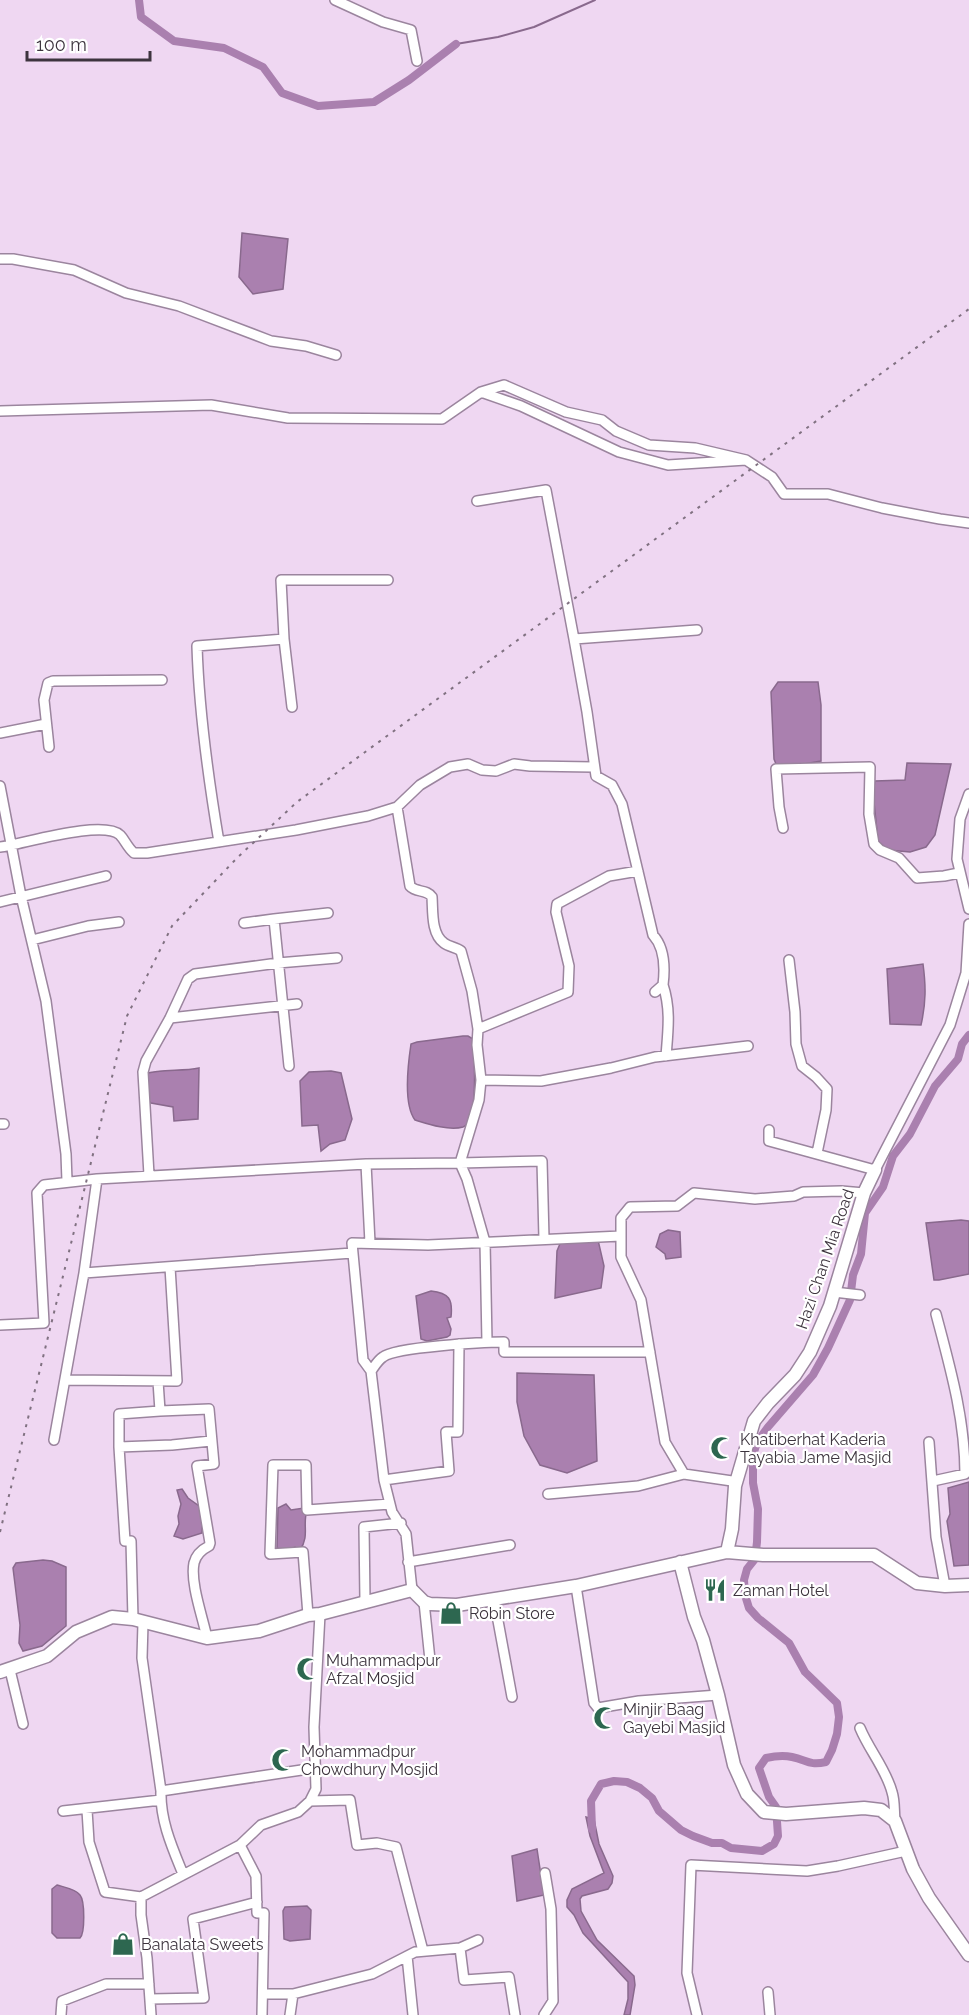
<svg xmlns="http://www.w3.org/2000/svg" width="969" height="2015" font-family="Raleway,sans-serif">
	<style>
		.water { fill: #aa80af; stroke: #89698d; stroke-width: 1.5 }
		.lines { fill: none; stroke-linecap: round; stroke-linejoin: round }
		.stream { stroke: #89698d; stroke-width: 2 }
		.canal { stroke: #aa80af; stroke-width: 8 }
		.street-casing { stroke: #9b859e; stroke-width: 12 }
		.secondary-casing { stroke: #9b859e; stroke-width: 15 }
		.street { stroke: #fff; stroke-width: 9 }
		.secondary { stroke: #fff; stroke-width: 12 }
		.rail { stroke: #807181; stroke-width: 2; stroke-dasharray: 3 6; stroke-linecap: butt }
		.labels { text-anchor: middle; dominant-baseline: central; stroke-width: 4.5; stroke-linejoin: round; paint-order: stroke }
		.street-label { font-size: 16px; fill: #3d343e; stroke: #fff }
		.poi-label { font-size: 16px; fill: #3d343e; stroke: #fff; text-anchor: start }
	</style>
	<rect width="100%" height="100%" fill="#efd7f2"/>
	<path class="water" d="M242,233L288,239L283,289L253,294L239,277Z
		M778,682H818L821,705V761L804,764H776L774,759L771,692Z
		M907,763L951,764L935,835L926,847L910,852L888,850L878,841L873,792L875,781L905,780Z
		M923,964C926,986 926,1003 921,1025L890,1024L887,969Z
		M463,1036H468L473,1039C474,1054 479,1122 463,1127C449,1131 428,1124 415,1120C403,1104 408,1064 411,1044L417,1042Z
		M199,1068L198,1119L174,1121L173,1107L151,1103L145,1097V1074C162,1068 181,1072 199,1068Z
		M331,1071L341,1073L352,1119L345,1140L330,1144L321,1151L318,1125L302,1126L300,1081L309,1072Z
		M961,1220L969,1221V1274L939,1280H934L926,1223Z
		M668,1230L680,1232L681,1257L666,1259L665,1254L656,1247L660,1234Z
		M562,1239L598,1240L604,1266L601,1288L555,1298L557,1251Z
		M431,1291C449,1293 453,1299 451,1317L447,1318L451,1329L450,1335L447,1337L427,1341L421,1339L416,1296Z
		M517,1373L594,1375L597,1461L567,1473L540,1465L524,1436L517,1402Z
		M969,1482V1565L954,1566L947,1521L950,1514L948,1488Z
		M182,1489L188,1498L199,1506L202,1515V1533L183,1539L174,1536L179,1524L178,1516L181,1504L177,1490Z
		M286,1504L291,1510L304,1508L307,1511C302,1524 310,1536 300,1550L295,1547L285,1551L277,1548L278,1508Z
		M43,1560L52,1561L66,1567V1626L42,1646L23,1651L19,1643L20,1625L13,1568L16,1563Z
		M586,1817L594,1819L599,1844L613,1876L612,1883L608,1889L582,1896L580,1899L581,1911L597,1940L634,1976L635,1985L630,2015H624L628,1999V1982L583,1933L574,1915L567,1907V1900L572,1889L604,1873L590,1836Z
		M537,1849L544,1895L517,1901L512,1856Z
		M57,1885C63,1887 76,1889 80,1895C85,1901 85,1933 80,1938H57L52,1933V1889Z
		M285,1907L307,1906L311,1910L310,1939L290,1941L284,1939L283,1911Z"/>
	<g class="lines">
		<path class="stream" d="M456,44L498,37L534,27L595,0"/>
		<path class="canal" d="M139,0L141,17L174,41L224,48L263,67L282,93L318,106L374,102L409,80L456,44
			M592,1829L591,1801L601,1784L614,1781L627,1782L640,1788L652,1798L659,1811L681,1830L693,1836L712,1843H722L731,1848L762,1851L774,1844L778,1836L776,1807L769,1797L759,1768L766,1758C775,1756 783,1755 792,1757C807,1760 809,1766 826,1762L832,1750L837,1734L839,1717L837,1703L805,1672L789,1643L758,1618L749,1608L745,1595L744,1580L747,1569L755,1559L757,1542L758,1509L753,1483V1456L757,1442L768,1427L813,1375L828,1348L850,1300L853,1275L861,1254L865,1213L883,1187L893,1156L910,1134L935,1086L958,1059L962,1044L969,1035"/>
		<g class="street-casing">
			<path id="street" d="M335,0L383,22L411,30L417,61
				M0,259H13L74,270L126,293L179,306L271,341L306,346L336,355
				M481,392L521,406L619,452L668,465L746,460L772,477L784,494H828L882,508L940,519L969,523
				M0,411L211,405L288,418L442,419L481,392L504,385L566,412L602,420L616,431L649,445L695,448L746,460
				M477,501L546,490L574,639
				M284,639L292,707
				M0,733L46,724
				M49,747L44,700L48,683L53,681L162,680
				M0,786L21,896L46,1001L66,1154L67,1181
				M969,794L960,819L957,859L969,909
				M397,807L410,886C416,893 427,889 432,897C433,911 431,934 444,943C449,947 456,947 461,951L472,991L478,1029L477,1045L481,1080L479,1100L460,1163L542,1161L544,1239
				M783,828L779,807L776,769L870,767L869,814L874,844L880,850L899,858L917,878L944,876L959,873
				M219,842C208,777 199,712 197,646L284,639L281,580H388
				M0,847C23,844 103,819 120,835C125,840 127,847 134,853H147L296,830L368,816L397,807L420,785L450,767L468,764L482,770L496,771L514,764L530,766L593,767
				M0,902L106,876
				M244,923L274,919
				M32,940L88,926L119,922
				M789,960L795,1012L796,1044L802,1066L816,1077L827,1089L826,1110L817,1153
				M663,985C671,1009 668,1031 666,1056
				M655,992L663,985C665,969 665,948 653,935L622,804L612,785L596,776L587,712L574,639L697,630
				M170,1018L297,1004
				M478,1029L568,992L569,966L556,912L557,904L609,876L638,871
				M289,1066L274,919L328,913
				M481,1080L541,1081L611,1068L655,1057L748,1046
				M0,1124H4
				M769,1130V1141L875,1170L950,1025L966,973L969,924
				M366,1164L370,1243
				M149,1175L143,1072L146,1061L170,1018L188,979L195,974L278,963L337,958
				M84,1273L352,1253
				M834,1292L860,1295
				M0,1325L44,1323L37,1193L44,1185L97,1179L366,1164L460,1163L467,1179L485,1242L487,1342
				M371,1371C374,1367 378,1360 383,1357C395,1347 485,1342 504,1342V1352H650
				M65,1380L177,1381L170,1267
				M158,1381L160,1411L209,1409L214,1464L197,1466L210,1543L209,1546C203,1549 196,1555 194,1563C190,1583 203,1618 207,1638
				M54,1440L84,1273L97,1179
				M929,1442L936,1537L945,1586
				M119,1447V1414L160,1411
				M384,1480L449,1471L446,1432H458L459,1344
				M933,1481L965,1474C965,1419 950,1367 936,1314
				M735,1486L732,1481L684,1474L665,1442L641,1300L621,1257V1218L630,1207L677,1206L694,1193L755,1199L794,1196L803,1192L841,1191L864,1193
				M548,1494L638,1486L684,1474
				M408,1562L510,1545
				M576,1586L594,1703L598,1708L639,1701L718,1695
				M412,1590L406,1534L392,1512L384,1480L371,1371L363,1360L352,1243L428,1245L621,1236
				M494,1599L512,1697
				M365,1601L364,1527L401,1523
				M424,1602L430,1660
				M308,1615L303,1552L270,1554L273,1465H306L307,1510L390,1504
				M133,1619L131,1541H125L119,1447L172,1445L211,1441
				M143,1623L142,1658L161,1791C160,1820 172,1847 183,1874
				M10,1670L23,1724
				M860,1728C869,1750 886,1769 892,1792C895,1801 894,1811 895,1821
				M161,1791L315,1768
				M310,1801L350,1800L357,1845L377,1843L396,1847L423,1951
				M87,1810L89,1842L105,1892L141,1897
				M63,1811L161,1800
				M240,1845L256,1876L257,1913H264L262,2015
				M460,1948L464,1980L509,1977L515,2015
				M407,1956L413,2015
				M768,1992L770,2015
				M263,1994H293
				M150,1999L204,1998L193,1919L257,1902
				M61,2015L62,2001L106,1984H149
				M151,2015L147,1958L141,1915V1897L240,1845L261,1825L298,1812L310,1801L316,1789L314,1727L320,1614
				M290,2015L293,1994L372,1974L415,1952L460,1948L478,1940
				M544,2015L553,2001L551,1909L545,1873
				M697,2015L687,1973L691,1865L807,1871L838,1866L906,1851"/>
		</g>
		<g class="secondary-casing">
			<path id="secondary" d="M727,1552L732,1529L735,1486L754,1421L768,1403L795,1375L810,1352L830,1306L864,1193L875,1170
				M680,1562L694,1617L703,1640L718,1695L734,1765L747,1794L764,1812L786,1814L864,1808L881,1810L895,1821L913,1869L929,1898L969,1955
				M0,1672L47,1656L76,1632L112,1617L133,1619L207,1638L259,1631L308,1615L320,1614L412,1590L424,1602L430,1604L457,1605L576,1586L727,1552L763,1555H874L917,1583L945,1586L969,1585"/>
		</g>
		<use href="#street" class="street"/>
		<use href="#secondary" class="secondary"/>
		<path class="rail" d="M0,1532L127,1016L172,926L238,857L297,802L969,309"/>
	</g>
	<defs>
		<g id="mosque-bare" transform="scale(1.8)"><path d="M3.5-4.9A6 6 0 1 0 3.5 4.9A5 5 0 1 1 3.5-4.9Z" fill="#2d6750" stroke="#fff" stroke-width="2.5" paint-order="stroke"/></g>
		<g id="restaurant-bare" transform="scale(1.8)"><path d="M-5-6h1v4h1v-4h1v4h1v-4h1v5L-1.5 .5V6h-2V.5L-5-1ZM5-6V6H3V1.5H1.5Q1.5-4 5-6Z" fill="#2d6750" stroke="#fff" stroke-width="2.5" paint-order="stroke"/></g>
		<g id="shop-bare" transform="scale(1.8)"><path d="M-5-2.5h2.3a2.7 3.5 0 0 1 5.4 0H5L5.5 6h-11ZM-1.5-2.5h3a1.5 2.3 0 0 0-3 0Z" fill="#2d6750" stroke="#fff" stroke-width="2.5" paint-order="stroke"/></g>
	</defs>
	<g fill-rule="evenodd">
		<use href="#mosque-bare" x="722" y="1448"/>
		<use href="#restaurant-bare" x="715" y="1590"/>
		<use href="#shop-bare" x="451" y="1613"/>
		<use href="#mosque-bare" x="308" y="1669"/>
		<use href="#mosque-bare" x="605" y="1718"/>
		<use href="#mosque-bare" x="283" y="1760"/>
		<use href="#shop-bare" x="123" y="1944"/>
	</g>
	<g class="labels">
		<g class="street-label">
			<text transform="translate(825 1259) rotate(-71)">Hazi Chan Mia Road</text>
		</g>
		<g class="poi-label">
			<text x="740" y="1439">Khatiberhat Kaderia<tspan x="740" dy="18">Tayabia Jame Masjid</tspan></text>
			<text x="733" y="1590">Zaman Hotel</text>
			<text x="469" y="1613">Robin Store</text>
			<text x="326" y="1660">Muhammadpur<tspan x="326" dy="18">Afzal Mosjid</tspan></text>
			<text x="623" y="1709">Minjir Baag<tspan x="623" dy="18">Gayebi Masjid</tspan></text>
			<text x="301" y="1751">Mohammadpur<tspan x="301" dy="18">Chowdhury Mosjid</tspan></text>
			<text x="141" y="1944">Banalata Sweets</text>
		</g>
	</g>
	<path d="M27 51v9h123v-9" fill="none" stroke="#3d343e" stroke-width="3"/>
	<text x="36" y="51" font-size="18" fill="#3d343e" stroke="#ffffff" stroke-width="4.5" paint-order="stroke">100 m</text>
</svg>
